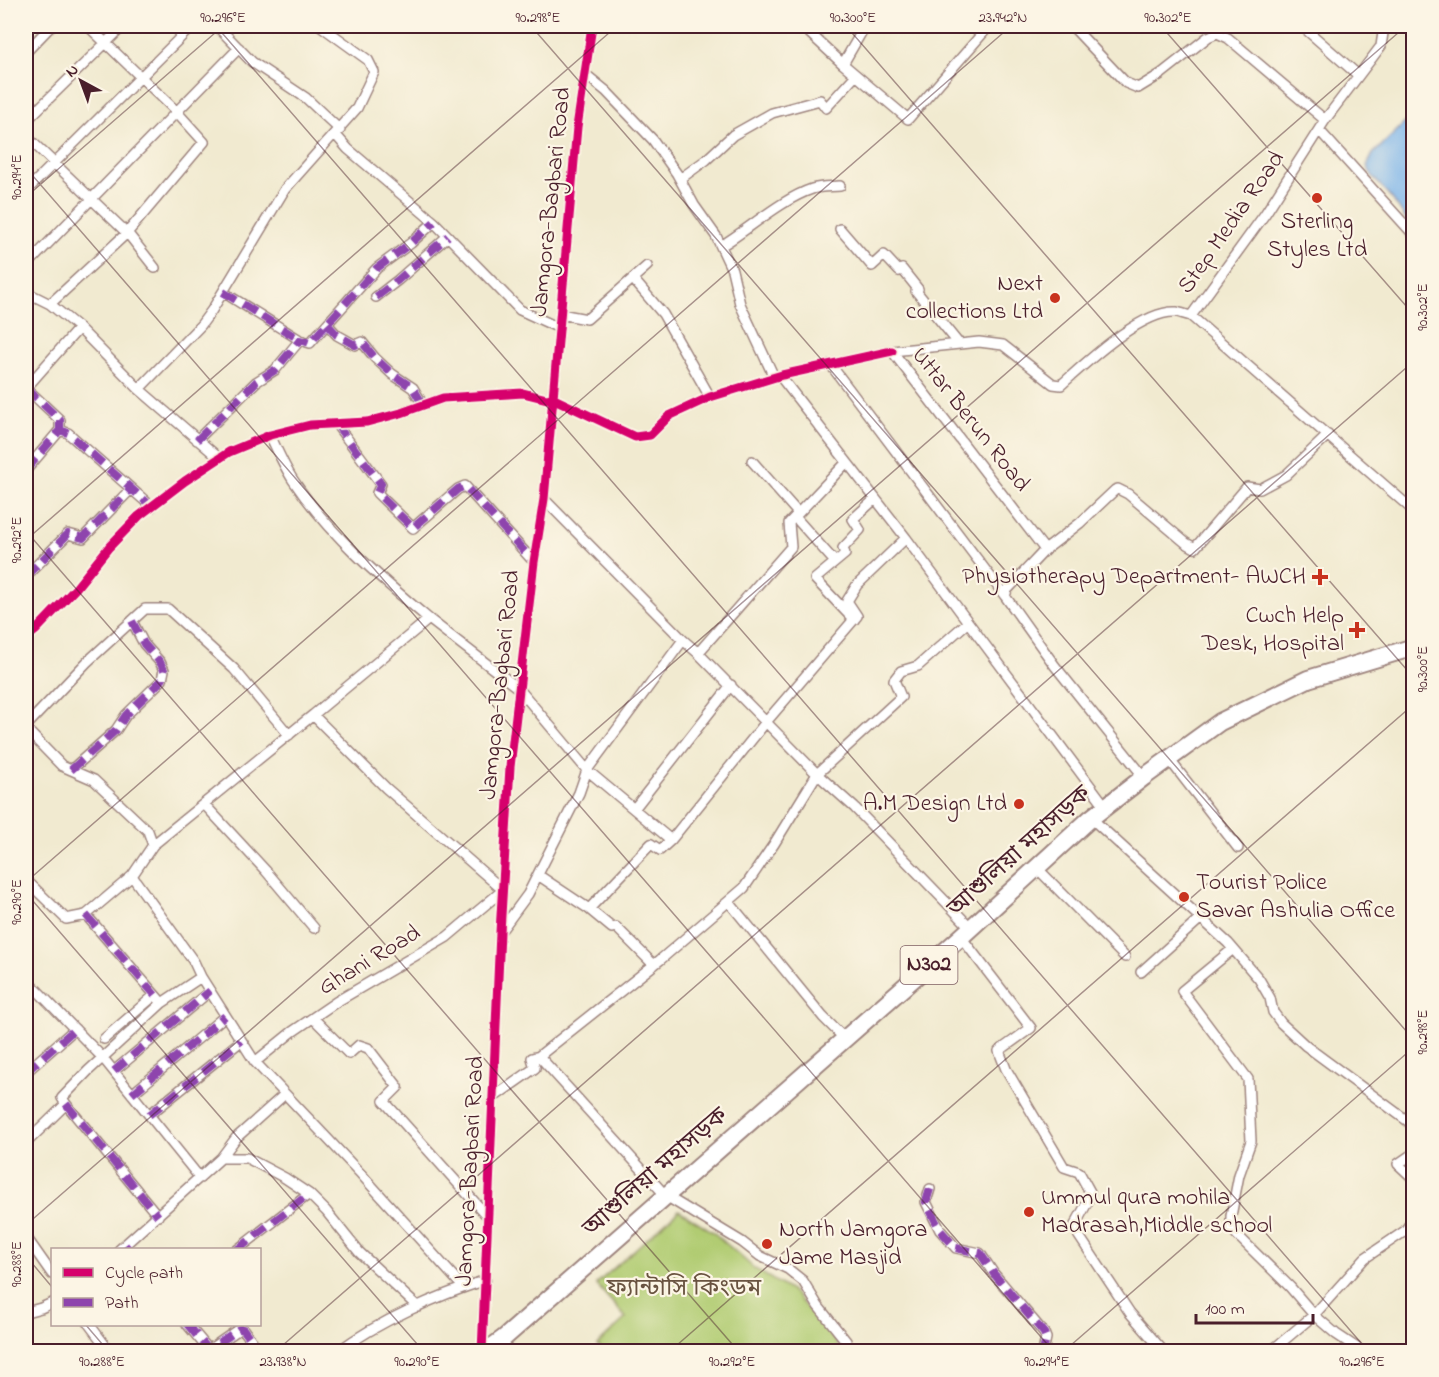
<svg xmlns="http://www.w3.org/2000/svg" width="1439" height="1377" font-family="'Indie Flower','Noto Sans Bengali',sans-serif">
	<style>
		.green { fill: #b1cc72; stroke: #7e764e; stroke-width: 1.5 }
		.water { fill: #79b3ea; stroke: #62698a; stroke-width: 1.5 }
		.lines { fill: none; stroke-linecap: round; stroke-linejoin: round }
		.street-casing { stroke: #9e847e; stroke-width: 12 }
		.highway-casing { stroke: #9e847e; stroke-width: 20 }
		.street { stroke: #fff; stroke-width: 9 }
		.highway { stroke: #fff; stroke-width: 16 }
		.quiet { stroke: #8e44ad; stroke-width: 8; stroke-dasharray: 15 8; stroke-linecap: butt }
		.cycleway-casing { stroke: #fcf5e5; stroke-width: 13 }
		.cycleway { stroke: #d6006c; stroke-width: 9 }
		.ticks { fill: none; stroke: #4a1f2b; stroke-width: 1.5; stroke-opacity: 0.45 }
		.poi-dot { fill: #c8321e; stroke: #fcf5e5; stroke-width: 2 }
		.labels { text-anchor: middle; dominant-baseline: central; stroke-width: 4.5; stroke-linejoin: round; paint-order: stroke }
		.shield { fill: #fcf5e5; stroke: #7f5f63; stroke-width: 1.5 }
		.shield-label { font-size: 22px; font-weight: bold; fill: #4a1f2b }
		.street-label { font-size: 24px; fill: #4a1f2b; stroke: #fcf5e5 }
		.poi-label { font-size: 24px; fill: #4a1f2b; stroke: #fcf5e5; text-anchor: end }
		.park-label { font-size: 24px; fill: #695340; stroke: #fcf5e5 }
		.neatline { fill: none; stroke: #4a1f2b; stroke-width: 2 }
		.ticks-label { font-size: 15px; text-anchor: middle; fill: #4a1f2b }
	</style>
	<rect width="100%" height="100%" fill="#fcf5e5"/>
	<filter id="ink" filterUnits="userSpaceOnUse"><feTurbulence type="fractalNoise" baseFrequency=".0167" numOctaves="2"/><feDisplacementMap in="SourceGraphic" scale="12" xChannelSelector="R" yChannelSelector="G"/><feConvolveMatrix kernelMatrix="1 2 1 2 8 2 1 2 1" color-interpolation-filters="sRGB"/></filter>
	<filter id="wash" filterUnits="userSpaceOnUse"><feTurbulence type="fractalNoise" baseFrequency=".008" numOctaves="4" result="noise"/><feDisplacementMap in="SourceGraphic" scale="24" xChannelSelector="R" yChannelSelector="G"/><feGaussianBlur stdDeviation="1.35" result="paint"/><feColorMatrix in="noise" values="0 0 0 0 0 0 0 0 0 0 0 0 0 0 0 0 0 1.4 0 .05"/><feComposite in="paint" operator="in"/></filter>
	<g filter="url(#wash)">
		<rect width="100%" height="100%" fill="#f1ead0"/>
		<path class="green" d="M679,1210L712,1231L755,1269L793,1292L837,1343L839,1351L605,1352L597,1345L626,1318L596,1284Z"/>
		<path class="water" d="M1413,115V227C1405,219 1400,210 1393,200C1384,188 1373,181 1367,166L1373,154Z"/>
	</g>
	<g filter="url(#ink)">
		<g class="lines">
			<g class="street-casing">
				<path id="street" d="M217,26L252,62L306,98L340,130
					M802,26L843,64L865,26
					M1072,26L1126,83L1138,88L1161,74L1208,37L1217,33L1228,38L1325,120
					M1302,26L1358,75
					M1381,26L1383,33L1381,46L1325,120L1265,214L1191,316L1414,511
					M26,52L51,26
					M843,64L908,119L989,26
					M585,74L606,91L653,140L677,174L694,205L716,236L732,270L740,304L774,377
					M26,121L123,26
					M1319,130L1414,235
					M335,134L348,149L434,222L520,310L559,328
					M26,136L129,235L155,268
					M680,179L706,160L733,135L772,113L820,100L826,108L856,75
					M26,191L192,26
					M840,229L872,266L884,255L899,271L902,269L918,289L916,291L959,344
					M721,246C749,229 782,199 812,189C821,186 832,187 840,186
					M26,266L239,48
					M633,279L663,314L710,397
					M26,292L50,304L79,328L26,388
					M223,292L300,340
					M376,297L398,280L448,236
					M50,304L127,233L204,142L176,111L88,26
					M560,314L587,319L647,266
					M327,324L337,335L355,345L362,342L375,358L392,374L413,388L423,405
					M79,328L139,389L219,458
					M830,364L1005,596
					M780,376L906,538L968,622
					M26,388L60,420V430
					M139,389L201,325L212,310L285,189L357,108L374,72L368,60L321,26
					M336,424L381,484L377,493L413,528L458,489L465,486L534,562
					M270,435C277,450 284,466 293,480C329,534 380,578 429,619
					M197,440L256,382L275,370L300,340L310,343L377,268L411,243L434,222
					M752,461L798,513
					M26,470L60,430L68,433L152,507
					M544,499L683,640
					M795,517L835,562
					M1045,550L1080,523L1115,490L1118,489L1128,494L1186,543L1195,548L1247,487L1260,489L1286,475L1328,435
					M26,576L68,534L83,538L131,489
					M854,620L815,579L845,554L843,548L860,530L853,519L875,499
					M26,638L36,630L76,588L109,547L139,516L185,481L229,452L270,435L310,425L367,422L401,413L443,398L523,393L547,399L552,398L635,437L650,435L669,416L710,397L782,375L892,351
					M698,653L817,774L855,808L971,928
					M313,715L429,619L519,689L587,770L671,840L766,722L857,616L847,601L857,585L906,538
					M26,726L87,662L145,609H168L234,669L289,735
					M26,729L62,766L94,780L148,831L153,845L132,876L194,962L201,977L255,1062L361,1174L463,1287
					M1169,759L1238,848
					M71,770L116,730L126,715L162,680L164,670L160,662L144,644L132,621
					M1144,777L1055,666L1005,596L1007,590L1045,550L1042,546L892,351L979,342L1003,345L1053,384L1061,385C1086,363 1142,309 1177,312C1181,313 1186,315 1191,316
					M204,804L266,871L314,928
					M634,809L731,685
					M1091,818L1228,943L1259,979L1270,998L1273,1012L1281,1023L1306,1046L1409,1122L1414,1130
					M153,845L313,715L386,788L503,890L447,937L336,1002L292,1032L255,1062
					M1036,867L1125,957
					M538,875L589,909L612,928L616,927L654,965
					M26,880L66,919L86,915L132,876
					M729,902L823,1017L845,1039
					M589,909L651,844L660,850L671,840
					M86,915L162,1003
					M500,932L528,894L579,793L587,770L683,640L698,653L791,547L789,523L847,462
					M961,937L1031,1028L999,1051L1006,1069L1064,1167L1079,1172L1090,1192L1087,1203L1075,1225L1079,1236L1130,1313L1164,1352
					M1233,949L1182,991L1248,1079L1251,1141L1239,1175L1231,1216V1229L1290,1287L1314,1315L1336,1334L1363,1352
					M1141,972L1200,919
					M26,979L103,1058L200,1178
					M313,1018L349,1054L359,1045L368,1048L398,1087L384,1101L488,1217
					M104,1039L155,995
					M539,1056L666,1196L742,1242L760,1256L788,1269L803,1281L818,1306L846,1341L850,1352
					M114,1071L210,991
					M26,1072L75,1029
					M132,1094L225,1016
					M494,1097L535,1068L532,1058L539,1056L660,960L744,888L774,844L817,774L901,697L894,680L901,671L918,666L968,622L1106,807
					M66,1104L158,1216
					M149,1115L241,1041
					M26,1143L66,1104L62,1098L88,1071L162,1003L201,977
					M1414,1153L1398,1164L1414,1179
					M221,1158L236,1138L285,1094
					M930,1189L926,1202L940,1230L956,1248L980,1253L994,1274L1044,1333L1046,1338L1043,1352
					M26,1237L52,1274
					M119,1250L221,1158H247L285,1178L309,1194L326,1211L359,1252L418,1307
					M237,1250L309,1194
					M26,1312L41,1308L52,1303
					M89,1324L110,1352
					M187,1324L209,1350L239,1329H243L260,1352
					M337,1352C379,1321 436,1296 486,1280
					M482,1352L500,932L510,767L534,562L544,499L577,127L592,26
					M1270,1352L1314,1315L1365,1258L1405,1231L1414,1218"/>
			</g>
			<g class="highway-casing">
				<path id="highway" d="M485,1352L504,1338L961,937L1091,818L1144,777L1220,722L1308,679L1414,647"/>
			</g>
			<use href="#street" class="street"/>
			<use href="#highway" class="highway"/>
			<path class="quiet" d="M223,292L300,340
				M376,297L398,280L448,236
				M327,324L337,335L355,345L362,342L375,358L392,374L413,388L423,405
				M26,388L60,420V430
				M336,424L381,484L377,493L413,528L458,489L465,486L534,562
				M197,440L256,382L275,370L300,340L310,343L377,268L411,243L434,222
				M26,470L60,430L68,433L152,507
				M26,576L68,534L83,538L131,489
				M71,770L116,730L126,715L162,680L164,670L160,662L144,644L132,621
				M86,915L155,995
				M114,1071L210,991
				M26,1072L75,1029
				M132,1094L225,1016
				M66,1104L158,1216
				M149,1115L241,1041
				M930,1189L926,1202L940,1230L956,1248L980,1253L994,1274L1044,1333L1046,1338L1043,1352
				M125,1245L129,1250
				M237,1250L309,1194
				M187,1324L209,1350L239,1329H243L260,1352"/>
			<g class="cycleway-casing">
				<path id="cycleway" d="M26,638L36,630L76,588L109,547L139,516L185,481L229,452L270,435L310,425L367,422L401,413L443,398L523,393L547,399L552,398L635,437L650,435L669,416L710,397L782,375L892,351
					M482,1352L500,932L510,767L534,562L544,499L577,127L592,26"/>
			</g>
			<use href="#cycleway" class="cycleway"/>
		</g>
	</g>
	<path class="ticks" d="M216,26L1369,1352M531,26L1414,1040M846,26L1414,678M1161,26L1414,315M26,168L1054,1352M26,197L223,26M26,531L739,1352M26,540L617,26M26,882L1011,26M26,893L424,1352M26,1225L1406,26M26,1256L52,1287M85,1324L109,1352M275,1352L1414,361M669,1352L1414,704M1063,1352L1414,1047"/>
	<g class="poi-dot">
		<circle cx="1317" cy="198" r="6"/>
		<circle cx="1055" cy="298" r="6"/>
		<path d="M1317 568h6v6h6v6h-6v6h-6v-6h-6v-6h6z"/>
		<path d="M1354 621h6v6h6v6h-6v6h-6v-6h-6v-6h6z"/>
		<circle cx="1019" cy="804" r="6"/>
		<circle cx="1184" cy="897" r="6"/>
		<circle cx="1029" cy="1212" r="6"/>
		<circle cx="767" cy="1244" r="6"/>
	</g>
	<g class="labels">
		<rect class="shield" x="900.5" y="946" width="57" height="38" rx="4.5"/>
		<g class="shield-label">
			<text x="929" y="965">N302</text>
		</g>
		<g class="street-label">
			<text transform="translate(552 202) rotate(-84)">Jamgora-Bagbari Road</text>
			<text transform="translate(1232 223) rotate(-55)">Step Media Road</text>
			<text transform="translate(970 420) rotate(52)">Uttar Berun Road</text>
			<text transform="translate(501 685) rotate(-84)">Jamgora-Bagbari Road</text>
			<text transform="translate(1020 852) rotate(-42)">আশুলিয়া মহাসড়ক</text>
			<text transform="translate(370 961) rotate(-31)">Ghani Road</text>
			<text transform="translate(471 1171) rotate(-87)">Jamgora-Bagbari Road</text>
			<text transform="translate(656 1173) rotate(-41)">আশুলিয়া মহাসড়ক</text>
		</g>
		<g class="poi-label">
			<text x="1317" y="222" text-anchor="middle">Sterling<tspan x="1317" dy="28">Styles Ltd</tspan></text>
			<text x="1043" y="284">Next<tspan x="1043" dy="28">collections Ltd</tspan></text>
			<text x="1306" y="577">Physiotherapy Department- AWCH</text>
			<text x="1344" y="616">Cwch Help<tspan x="1344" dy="28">Desk, Hospital</tspan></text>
			<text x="1007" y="804">A.M Design Ltd</text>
			<text x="1196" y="883" text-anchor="start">Tourist Police<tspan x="1196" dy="28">Savar Ashulia Office</tspan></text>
			<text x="1041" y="1198" text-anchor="start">Ummul qura mohila<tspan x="1041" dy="28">Madrasah,Middle school</tspan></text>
			<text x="779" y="1230" text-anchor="start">North Jamgora<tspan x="779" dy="28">Jame Masjid</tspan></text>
		</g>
		<g class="park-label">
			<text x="684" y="1289">ফ্যান্টাসি কিংডম</text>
		</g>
	</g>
	<rect width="1439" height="1377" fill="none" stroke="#fcf5e5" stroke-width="66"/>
	<rect x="51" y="1248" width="210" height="78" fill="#fcf5e5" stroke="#b59f9b" stroke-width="1.5"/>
	<rect x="63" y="1268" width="30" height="9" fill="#d6006c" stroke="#b59f9b" stroke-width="1.5"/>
	<text x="105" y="1278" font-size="18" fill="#4a1f2b">Cycle path</text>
	<rect x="63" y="1298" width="30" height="9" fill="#8e44ad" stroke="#b59f9b" stroke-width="1.5"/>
	<text x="105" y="1308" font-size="18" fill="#4a1f2b">Path</text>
	<g transform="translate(81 81) rotate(319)" stroke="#fcf5e5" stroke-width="4.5" paint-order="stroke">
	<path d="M0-4.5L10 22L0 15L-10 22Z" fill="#4a1f2b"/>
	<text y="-9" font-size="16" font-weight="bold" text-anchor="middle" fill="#4a1f2b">N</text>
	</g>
	<path d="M1196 1314v9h117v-9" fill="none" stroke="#4a1f2b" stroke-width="3"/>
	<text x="1205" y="1314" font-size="18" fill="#4a1f2b" stroke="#fcf5e5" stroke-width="4.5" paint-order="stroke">100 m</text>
	<rect x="33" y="33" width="1373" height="1311" class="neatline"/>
	<g class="ticks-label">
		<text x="223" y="22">90.296°E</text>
		<text x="538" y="22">90.298°E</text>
		<text x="853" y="22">90.300°E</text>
		<text x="1003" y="22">23.942°N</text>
		<text x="1168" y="22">90.302°E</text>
		<text transform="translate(16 177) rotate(-90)" y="5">90.294°E</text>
		<text transform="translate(1422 307) rotate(-90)" y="5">90.302°E</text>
		<text transform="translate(16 540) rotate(-90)" y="5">90.292°E</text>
		<text transform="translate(1422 669) rotate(-90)" y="5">90.300°E</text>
		<text transform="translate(16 902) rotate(-90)" y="5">90.290°E</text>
		<text transform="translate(1422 1032) rotate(-90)" y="5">90.298°E</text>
		<text transform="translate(16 1264) rotate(-90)" y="5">90.288°E</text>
		<text x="102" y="1366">90.288°E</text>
		<text x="283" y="1366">23.938°N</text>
		<text x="417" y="1366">90.290°E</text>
		<text x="732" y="1366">90.292°E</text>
		<text x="1047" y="1366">90.294°E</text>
		<text x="1362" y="1366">90.296°E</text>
	</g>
</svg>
